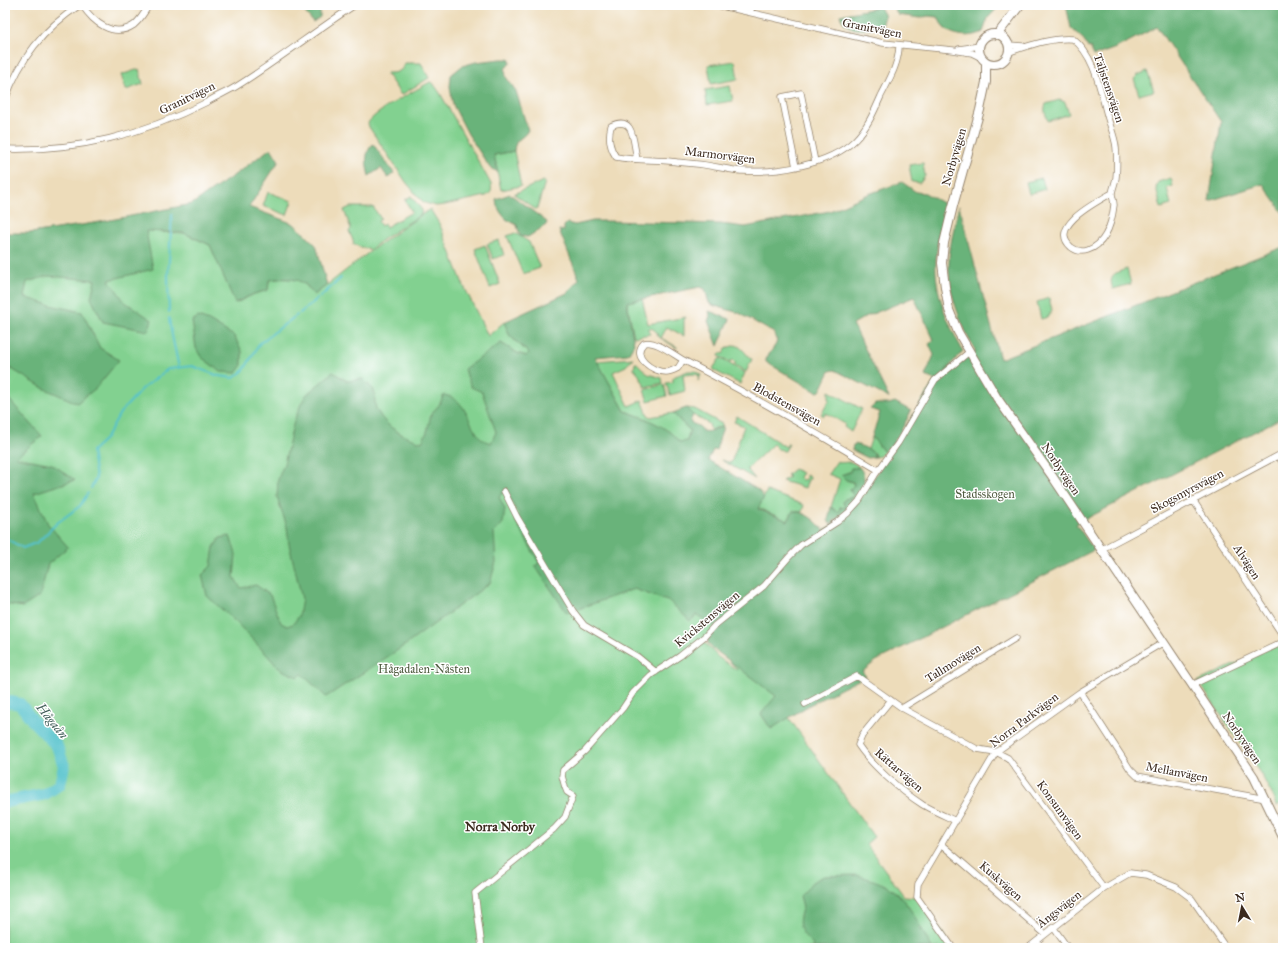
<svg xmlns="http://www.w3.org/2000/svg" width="1288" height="953" font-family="'IM FELL Great Primer',serif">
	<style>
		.green { fill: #82d190; stroke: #5e7e57; fill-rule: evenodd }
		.forest { fill: #69b37a; stroke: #526e4c; fill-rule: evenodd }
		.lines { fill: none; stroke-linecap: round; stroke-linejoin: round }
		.stream { stroke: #55c2cc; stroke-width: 2 }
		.river { stroke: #55c2cc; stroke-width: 12 }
		.street-casing { stroke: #94836c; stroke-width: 7 }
		.secondary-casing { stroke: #94836c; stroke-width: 10 }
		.street { stroke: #fff; stroke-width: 5.5 }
		.secondary { stroke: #fff; stroke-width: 8 }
		.labels { text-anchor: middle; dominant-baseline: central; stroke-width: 3; stroke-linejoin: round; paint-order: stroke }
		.street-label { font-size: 12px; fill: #3b2a1e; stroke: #fff }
		.park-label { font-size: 12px; fill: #505c40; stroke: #fff }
		.water-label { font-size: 13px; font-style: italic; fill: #445f5b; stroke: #fff }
		.neighbourhood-label { font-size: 13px; font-weight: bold; fill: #3b2a1e; stroke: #fff }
	</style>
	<rect width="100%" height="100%" fill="#fff"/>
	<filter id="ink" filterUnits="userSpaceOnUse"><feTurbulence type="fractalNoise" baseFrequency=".025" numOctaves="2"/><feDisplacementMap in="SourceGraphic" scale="8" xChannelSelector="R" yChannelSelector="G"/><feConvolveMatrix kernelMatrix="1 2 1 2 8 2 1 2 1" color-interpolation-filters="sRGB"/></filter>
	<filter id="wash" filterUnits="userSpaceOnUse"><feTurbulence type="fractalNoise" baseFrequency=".012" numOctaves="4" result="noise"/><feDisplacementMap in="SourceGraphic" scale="16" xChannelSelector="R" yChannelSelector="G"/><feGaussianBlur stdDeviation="0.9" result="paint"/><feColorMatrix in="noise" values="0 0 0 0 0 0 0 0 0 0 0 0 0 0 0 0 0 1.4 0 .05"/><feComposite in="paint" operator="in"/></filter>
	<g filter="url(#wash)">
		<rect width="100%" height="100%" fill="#eddcba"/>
		<path class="green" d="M735,61L738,79L711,84L708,65Z
			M405,63H421L429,78L401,95L386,73C395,73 402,73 405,63Z
			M139,69L143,84L126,90L121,75Z
			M1147,71L1154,91L1139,95L1134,79L1138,75Z
			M430,82L433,83L440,93L491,184C492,190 492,193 486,196L445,205L436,206L425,203L420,199L406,182L369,127L368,123C375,111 416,90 430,82Z
			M730,86L733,101L707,105L705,90Z
			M1059,100L1065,102L1069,114L1048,121C1046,115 1043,110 1046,104Z
			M514,151L521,186L501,190L494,155Z
			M923,163L925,176L920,183L912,182L909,165Z
			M1042,178L1045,189L1029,194L1026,182Z
			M1171,178L1173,186L1167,188L1171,205L1161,208L1156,188L1158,182Z
			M543,181L545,182L537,209H535L514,194Z
			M268,192L292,201L287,215L263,206Z
			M411,196L422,210L421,214L416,218L383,239L370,250L352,244L354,243L349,231L351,229L344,210L350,207H373L381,219L378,221L381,226L384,224L386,227L412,212L405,200Z
			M430,209L440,225L463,284L488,336L504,322L510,336L529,353L527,356L517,353L501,343L736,556L789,718L874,837L866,844L904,896L917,897L953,948H932L921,928L930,948H5V237L152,215L160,232L184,233L210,245L236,303L254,294L268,290L269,280C280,278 297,277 306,285C309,288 311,292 314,295L381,243ZM333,373L347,381L306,395ZM706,638L737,669V670L718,657L703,641Z
			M515,233L529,242L540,268L523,274L507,236Z
			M499,240L504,255L493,259L487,244Z
			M485,245L500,284L490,288L475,249Z
			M1127,269L1131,284L1113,289C1108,275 1114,273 1127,269Z
			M642,298L648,324L686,317L684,320V336L667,327L661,338L677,347V348L656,335L658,336C656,330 654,329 649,328L650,334L634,337L627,302Z
			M1049,298L1052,310L1048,317L1041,319L1037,302Z
			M736,345C745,349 746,356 752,359L746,372L735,365V362L732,360L730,362L719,356L720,353L723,354L726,348Z
			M633,358L626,366L613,372L629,406L642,400L648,415L650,417L673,413C679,419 683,425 690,430L687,441L679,443L647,419L625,411L597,361Z
			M720,358L745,373L740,384L713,370L714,367Z
			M635,363H637L648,374L662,378L663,383L644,387V384L636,370H634Z
			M688,371H695L701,375L698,381L699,376L696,374L683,375L685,391L670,395L666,383L673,382V377Z
			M664,384L667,396L648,401L644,390Z
			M829,391L862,409L851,432L844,427L845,424L826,413L824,416L821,414L829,401Z
			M686,408L695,409L722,424L723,427L715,428L711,431L709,424L693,415Z
			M737,416L786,447L788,443L789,444L785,451H783L780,449L779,450L773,444L747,469L755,479L721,460L731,463L744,426L734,422Z
			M872,437L878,444L884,452L880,456L875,457L874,453L868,449Z
			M837,461C842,464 844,462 850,462C853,462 856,465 858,466L859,468L841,475L846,480L852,482L854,485L855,496L845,499V508L840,507L839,512L836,511L831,507L840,479L828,474Z
			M794,469L802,473L799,477L802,480L806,479V475L811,478L808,480L805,488L782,481L789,477L787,475Z
			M767,491L804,505L802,512L793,511L788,521L758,508Z
			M1283,642V802L1276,807L1274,798L1262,776L1200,684L1197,682Z"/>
		<path class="forest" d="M299,5H320V17L313,22Z
			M892,5H1000L988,18L983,32C972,38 954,37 944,28C941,25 940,20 938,17L928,16L920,18L898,15Z
			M1066,5H1283V213L1263,184L1209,201L1221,122L1157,27L1116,48L1094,56L1090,47L1088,48L1084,40L1071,28Z
			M880,7L885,16L882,26C867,30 845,34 840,15Z
			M501,59H509L510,60V63L505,69L506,77L516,91L528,130C523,140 515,137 514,151L494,155L498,172L490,168L468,134L453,105L450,87L451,75L462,66L476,62Z
			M373,144L394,173L388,178L381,168L369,176C366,165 364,152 373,144Z
			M271,148L279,161L249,207L294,224L316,245L327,285L314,295C311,292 309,288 306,285C297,277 280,278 269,280L268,290L254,294L235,303L210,245L184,233L146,231L153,269L109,280L125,302L152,320L148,331L103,322L91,298L95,280L48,276L27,282L24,297L50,305L82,312L100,348L119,360L96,388L77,403L43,388L10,368L6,396L42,436L16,457L52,464L75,480L34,493L48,524L68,547L48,564L40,596L23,607L5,604V233H31L100,222L192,204L233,176Z
			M902,182L916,192L925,193L946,205C942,223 937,241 936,260C934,292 948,324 963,351L945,371L962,358L976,352C961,324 947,292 949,261C950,242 955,224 959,206L1000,359L1283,247V417L1076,524L1094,550L876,661L862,672L866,676L811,704L771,729L761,714L776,696L711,647L708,643L707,637L730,616L714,626L697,615L690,621L670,602L634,589L567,613L535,566L539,563L514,518L520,515L504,491L499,497L505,509L503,523L494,533L496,562L490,583L407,644L326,697L302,674L298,677L281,670L237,623L207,596L202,575L211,566L214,547L220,538L230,536L236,554L234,577L241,588L256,585L270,595L281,623L287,626L293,624L299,616L302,599L289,544L287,527L277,497L278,479L284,464L294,421L301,404L306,395L333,372L347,381L363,379L374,390C375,397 374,407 378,412C387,428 405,438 422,442L427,432L431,414L439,405L444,395C467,399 466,421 480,437C482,440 487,442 491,443L496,432L482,392L471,387L464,369L501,343L517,353L526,356L529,353L510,336L504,322L567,293L579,279L559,230L564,231V226L567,223L575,225L593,221H609L721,224L745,227L830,211L866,195ZM700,287L705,289L709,303L715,306L739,313L774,333L777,339L776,344L766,359V362L815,391L819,392L821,390L830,371L835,370L889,398L853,324L865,317L914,297L934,340L929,344L934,355L925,376L935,380L859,501L824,531C816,520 805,512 793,511L788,521L758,509L764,497L758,490L708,460L713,450H716L723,427C715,428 710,433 702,431V429C699,425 694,425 690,422L693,415L686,408L673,413C679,419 683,425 690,430L687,441L679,442C670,427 642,417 625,411L595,357L628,354L634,344L627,302Z
			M510,194L547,222L546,225L528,237L520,236L517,225L506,219L501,213L497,206L496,199Z
			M709,311L730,319L718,346L708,321L710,316Z
			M198,317L209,321L234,336L242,351V365L236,373L221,372L201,357L196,348L192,321Z
			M895,402L911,411C904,425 896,443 884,452L878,444L872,437L880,412L870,409L875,404H889Z
			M855,444C863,447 873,449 875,457L868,458L852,450L853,445Z
			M858,466C878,485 844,513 830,524L828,520L831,507L836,511L839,512L840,507L845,508L843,502L845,499L855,496L851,493L850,489L854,485L853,482L846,480L841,475L850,472L851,468H858Z
			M857,875C869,879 882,882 892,889C909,901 922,930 932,948H812L813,944C799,932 796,924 803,907L800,896L806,890L812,882L824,876Z"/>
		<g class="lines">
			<path class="stream" d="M320,297L341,278
				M169,312L168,276L172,215
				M300,313L317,299
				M169,318L170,326L179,368
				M91,488L96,478L92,451L106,438L120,413L142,389L168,369L192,366L219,376L234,378L244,370L260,343L297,315
				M5,538L23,548L38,542L57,523L80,506L88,493"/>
			<path class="river" d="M5,701L20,704L33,721L57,746L64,766L60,784L45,794L5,802"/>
		</g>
	</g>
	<g filter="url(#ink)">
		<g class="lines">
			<g class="street-casing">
				<path id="street" d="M82,5C93,22 113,39 134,25C140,20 145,12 149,5
					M717,5L883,43L953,50L972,53L982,58
					M750,12L753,5
					M1009,45L1023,46
					M959,49L980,46
					M1009,52C1028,46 1053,37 1073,39C1095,56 1100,90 1107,115C1110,126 1115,137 1116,147C1117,157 1117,168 1116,178C1115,183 1113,188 1112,193C1112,197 1114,201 1114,205C1112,222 1106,244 1088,250C1082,252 1076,251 1071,247C1047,226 1099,201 1112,193
					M5,100C20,59 43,29 80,5
					M5,149C78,151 142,135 207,102C217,96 227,92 237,86C277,61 315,31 355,5
					M637,159C633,143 635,114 611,126C608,138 609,147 616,157C636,161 657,159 677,162C692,163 707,165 722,168C729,169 736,171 743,171C777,173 829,165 855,140C867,128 874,112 881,96C889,80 899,64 899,45
					M796,167L782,97L801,93L815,162
					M683,360L678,368C674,370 670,372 666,372C653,372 630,357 644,343C655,339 675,356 685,361C751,395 815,432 878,470
					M1278,456L1283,463
					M504,491L517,517L564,596L573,611L584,625L638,657L656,672
					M1193,500L1283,636
					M1102,549L1283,453
					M1192,685L1283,642
					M1080,692L1130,769L1137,776L1266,799
					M891,700L862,735L858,745C873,767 900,790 923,805C933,811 945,816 956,821
					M805,704L857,676L902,708L977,749L996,752L1008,758L1104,888L1130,873L1146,875L1176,887L1192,899L1226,948
					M902,708L1016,638
					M942,845L1045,934
					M1053,927L1068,948
					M482,948L475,893L554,829L565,817L573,796L567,792L565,787L562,776L563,770L585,751L623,708L633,693L651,675L680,656L705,636L714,626L764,586L789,557L801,545L837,522L848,513L859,501L875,475L898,443L935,380L969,352
					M953,948L917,897L918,884L996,752L1080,692L1164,642
					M1028,948L1104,888"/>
			</g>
			<g class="secondary-casing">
				<path id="secondary" d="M979 49a15 15 0 1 1 30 0a15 15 0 1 1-30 0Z
					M997,35L1020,5
					M986,62V82L980,110L953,206L944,243L942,263L945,287L949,310L958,332L997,398L1052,476L1254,777L1283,837"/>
			</g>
			<use href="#street" class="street"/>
			<use href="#secondary" class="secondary"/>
		</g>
	</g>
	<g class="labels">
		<g class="street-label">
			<text transform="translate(872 28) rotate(11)">Granitvägen</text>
			<text transform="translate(1109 88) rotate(71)">Täljstensvägen</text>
			<text transform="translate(187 98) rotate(-26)">Granitvägen</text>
			<text transform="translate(720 155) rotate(7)">Marmorvägen</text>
			<text transform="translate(954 157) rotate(-74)">Norbyvägen</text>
			<text transform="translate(787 404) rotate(29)">Blodstensvägen</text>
			<text transform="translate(1061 469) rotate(56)">Norbyvägen</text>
			<text transform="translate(1187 491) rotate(-28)">Skogsmyrsvägen</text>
			<text transform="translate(1247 562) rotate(57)">Alvägen</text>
			<text transform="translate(707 619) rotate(-40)">Kvickstensvägen</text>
			<text transform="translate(953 663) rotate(-32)">Tallmovägen</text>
			<text transform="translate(1024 720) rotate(-37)">Norra Parkvägen</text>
			<text transform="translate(1242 738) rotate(56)">Norbyvägen</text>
			<text transform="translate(899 770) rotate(41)">Rättarvägen</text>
			<text transform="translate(1177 772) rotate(11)">Mellanvägen</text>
			<text transform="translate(1060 810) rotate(54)">Konsumvägen</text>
			<text transform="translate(1001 881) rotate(41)">Kuskvägen</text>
			<text transform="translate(1059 909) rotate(-38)">Ängsvägen</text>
		</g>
		<g class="park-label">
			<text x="985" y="494">Stadsskogen</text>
			<text x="424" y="669">Hågadalen-Nåsten</text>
		</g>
		<g class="water-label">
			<text transform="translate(52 721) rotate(51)">Hågaån</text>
		</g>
		<g class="neighbourhood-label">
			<text x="500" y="827">Norra Norby</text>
		</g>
	</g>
	<rect width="1288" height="953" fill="none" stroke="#fff" stroke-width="20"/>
	<g transform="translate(1242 907) rotate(350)" stroke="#ffffff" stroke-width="3" paint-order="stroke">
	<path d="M0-3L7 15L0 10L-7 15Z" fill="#3b2a1e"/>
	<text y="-6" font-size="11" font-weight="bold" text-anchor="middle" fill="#3b2a1e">N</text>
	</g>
</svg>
